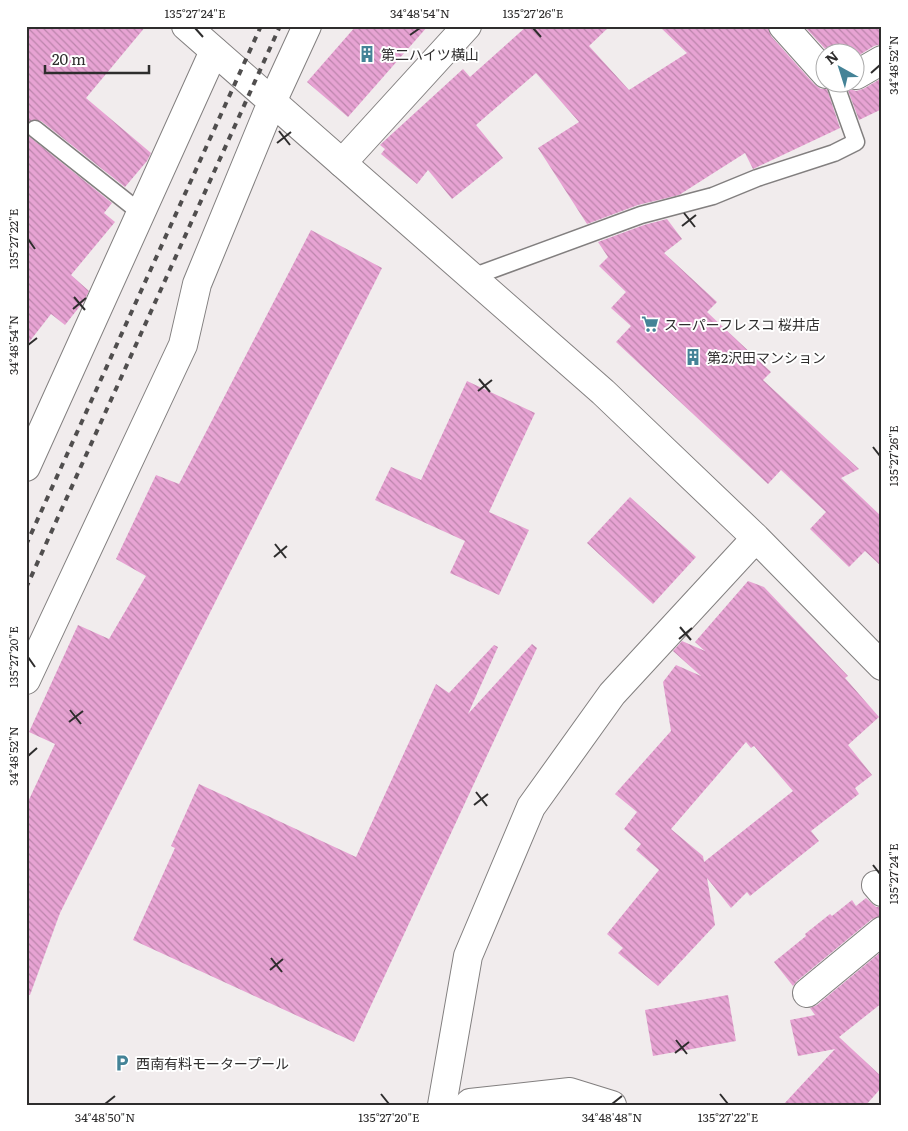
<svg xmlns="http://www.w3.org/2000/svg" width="908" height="1131" font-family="Literata,'Noto Sans JP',serif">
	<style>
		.building { fill: url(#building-back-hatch); fill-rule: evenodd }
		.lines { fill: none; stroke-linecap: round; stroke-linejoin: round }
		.service-casing { stroke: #827f7f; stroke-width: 19 }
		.minor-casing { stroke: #827f7f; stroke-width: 30 }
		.tertiary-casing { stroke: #827f7f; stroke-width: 30 }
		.service { stroke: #fff; stroke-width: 16 }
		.minor { stroke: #fff; stroke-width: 28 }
		.tertiary { stroke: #fff; stroke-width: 28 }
		.rail { stroke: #504e4e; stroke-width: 4; stroke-dasharray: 6 6; stroke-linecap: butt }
		.ticks { fill: none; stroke: #2e2d2d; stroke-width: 2 }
		.labels { text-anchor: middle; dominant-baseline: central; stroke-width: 4; stroke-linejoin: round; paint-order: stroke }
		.poi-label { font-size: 14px; fill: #2e2d2d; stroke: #fff; text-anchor: start }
		.neatline { fill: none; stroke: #2e2d2d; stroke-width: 2 }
		.ticks-label { font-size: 12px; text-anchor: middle; fill: #2e2d2d }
	</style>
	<defs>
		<pattern id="building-back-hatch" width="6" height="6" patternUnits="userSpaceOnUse" patternTransform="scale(1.25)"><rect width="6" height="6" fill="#e7a3d3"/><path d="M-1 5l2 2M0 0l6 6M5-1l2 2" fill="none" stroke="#bc85ac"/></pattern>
	</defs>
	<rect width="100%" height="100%" fill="#f1eced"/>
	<path class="building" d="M26,26H146L86,98L151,153L147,161L125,187L41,121L32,120L26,125Z
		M356,26H428L348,117L307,82Z
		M527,26H610L589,46L629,90L687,53L659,26H768L771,36L814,84L821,89H827L840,128L753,169L745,153L679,195L638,205L587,224L538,148L579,122L536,73L476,125L503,158L452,199L428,170L417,184L381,154L385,149L380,145L382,143L463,69L470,77Z
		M804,26H882V44L874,46L856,57V52H828Z
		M882,78V109L859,120L847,88L856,91L863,89Z
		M26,134L112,203L104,213L115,222L71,275L89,291L84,301L65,325L51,314L26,346Z
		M667,219L682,239L664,253L717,302L707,312L771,372L763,380L859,469L841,478L882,517V567L865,551L849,567L810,529L826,512L781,470L768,484L616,342L631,326L611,308L626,292L599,266L608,257L598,242L644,225Z
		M311,230L382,268L60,913L30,995H26V806L55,744L29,732L78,625L109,639L146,576L116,559L156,475L179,484Z
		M467,381L535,413L489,512L529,530L499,595L450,573L465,541L375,500L391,467L421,480Z
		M630,497L696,557L653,604L587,543Z
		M748,581L764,587L848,676L845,678L879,717L848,745L872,775L855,788L859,794L811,831L819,841L750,896L747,892L731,908L707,878L715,925L658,986L618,953L623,948L607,934L659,870L636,850L641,844L624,829L637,812L615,794L671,731L663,682L676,665L701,676L673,651L682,641L705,651L695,642ZM746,742L751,748L754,746L793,791L704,862L703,856L671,829Z
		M532,644L537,648L354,1042L133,940L175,848L171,846L199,784L356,857L436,684L449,693L494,645L498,647L468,714Z
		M866,898L876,907H882V916L872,919L797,981L793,986L774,962L806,936L805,934L830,914L832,916L852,900L856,906Z
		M882,951V1003L839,1037L882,1077V1087L866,1105H783L835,1049L798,1056L790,1020L815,1015L810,1008L817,1005Z
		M728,995L736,1041L653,1056L645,1010Z"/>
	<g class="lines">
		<g class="service-casing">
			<path id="service" d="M35,129L141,213
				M472,277L641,215L713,196L757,178L834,153L856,142L836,86"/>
		</g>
		<g class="minor-casing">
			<path id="minor" d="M783,26L826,74
				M856,75L882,60
				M272,102L307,26
				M342,163L467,26
				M26,467L214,51
				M876,885L882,892
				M807,993L882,931
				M468,1105L470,1103L570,1092L612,1105"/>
		</g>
		<g class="tertiary-casing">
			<path id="tertiary" d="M186,26L603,392L756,538L882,666
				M26,680L183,345L197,284L272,102
				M442,1105L468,956L531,807L612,694L756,538"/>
		</g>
		<use href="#service" class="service"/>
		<use href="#minor" class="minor"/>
		<use href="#tertiary" class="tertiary"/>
		<path class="rail" d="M26,545L261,26
			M26,588L280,26"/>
	</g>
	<path class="ticks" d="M195,28L203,37M533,28L541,37M410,35L420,28M871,73L880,65M279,131L290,145M277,143L291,132M684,213L695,227M682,226L696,215M28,239L35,249M74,297L85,310M73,309L86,298M28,345L37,338M479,379L490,392M478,391L492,380M873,447L880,456M275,544L286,558M274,557L287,546M680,627L691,640M679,639L692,628M28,657L35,667M70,710L81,724M69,722L83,711M28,756L37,748M476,792L487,806M474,805L488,794M873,865L880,874M271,958L282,972M270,970L283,959M676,1040L687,1054M675,1053L689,1042M381,1094L389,1104M720,1094L728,1104M105,1104L115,1096M612,1104L622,1096"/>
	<defs>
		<g id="building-bare" transform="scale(1.35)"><path d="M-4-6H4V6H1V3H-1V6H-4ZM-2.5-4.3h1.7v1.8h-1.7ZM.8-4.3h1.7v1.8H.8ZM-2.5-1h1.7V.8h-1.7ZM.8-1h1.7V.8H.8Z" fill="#448397" stroke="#fff" stroke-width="2.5" paint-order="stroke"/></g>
		<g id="supermarket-bare" transform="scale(1.35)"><path d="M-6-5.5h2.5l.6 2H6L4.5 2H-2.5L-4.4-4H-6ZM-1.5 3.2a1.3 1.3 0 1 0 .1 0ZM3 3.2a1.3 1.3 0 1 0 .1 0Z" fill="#448397" stroke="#fff" stroke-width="2.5" paint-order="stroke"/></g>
		<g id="parking-bare" transform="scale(1.35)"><path d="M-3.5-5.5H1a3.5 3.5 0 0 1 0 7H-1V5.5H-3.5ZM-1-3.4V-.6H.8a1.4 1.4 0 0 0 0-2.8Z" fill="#448397" stroke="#fff" stroke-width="2.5" paint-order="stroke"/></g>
	</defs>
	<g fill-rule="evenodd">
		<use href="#building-bare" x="367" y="54"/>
		<use href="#supermarket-bare" x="650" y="324"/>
		<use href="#building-bare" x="693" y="357"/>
		<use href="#parking-bare" x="122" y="1063"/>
	</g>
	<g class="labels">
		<g class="poi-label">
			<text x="381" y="54">第二ハイツ横山</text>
			<text x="664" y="324">スーパーフレスコ 桜井店</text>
			<text x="707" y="357">第2沢田マンション</text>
			<text x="136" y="1063">西南有料モータープール</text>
		</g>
	</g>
	<rect width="908" height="1131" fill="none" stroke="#ffffff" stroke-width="55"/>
	<g transform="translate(840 68) rotate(321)"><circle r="24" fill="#ffffff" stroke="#ababab"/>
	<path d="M0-4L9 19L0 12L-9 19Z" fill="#448397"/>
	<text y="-8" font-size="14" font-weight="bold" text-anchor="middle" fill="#2e2d2d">N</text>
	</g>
	<path d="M45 65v8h104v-8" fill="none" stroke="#2e2d2d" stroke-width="2.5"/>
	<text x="52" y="65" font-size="15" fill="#2e2d2d" stroke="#ffffff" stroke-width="4" paint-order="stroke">20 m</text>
	<rect x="28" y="28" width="852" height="1076" class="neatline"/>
	<g class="ticks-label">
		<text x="195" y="18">135°27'24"E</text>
		<text x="420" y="18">34°48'54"N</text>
		<text x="533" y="18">135°27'26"E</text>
		<text transform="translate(894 65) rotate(-90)" y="4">34°48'52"N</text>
		<text transform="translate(14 239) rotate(-90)" y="4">135°27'22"E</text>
		<text transform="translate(14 345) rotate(-90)" y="4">34°48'54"N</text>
		<text transform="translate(894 456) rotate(-90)" y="4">135°27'26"E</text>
		<text transform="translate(14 657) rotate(-90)" y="4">135°27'20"E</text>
		<text transform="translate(14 756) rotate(-90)" y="4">34°48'52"N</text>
		<text transform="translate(894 874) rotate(-90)" y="4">135°27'24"E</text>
		<text x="105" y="1122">34°48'50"N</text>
		<text x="389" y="1122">135°27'20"E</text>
		<text x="612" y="1122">34°48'48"N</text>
		<text x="728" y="1122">135°27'22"E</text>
	</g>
</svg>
